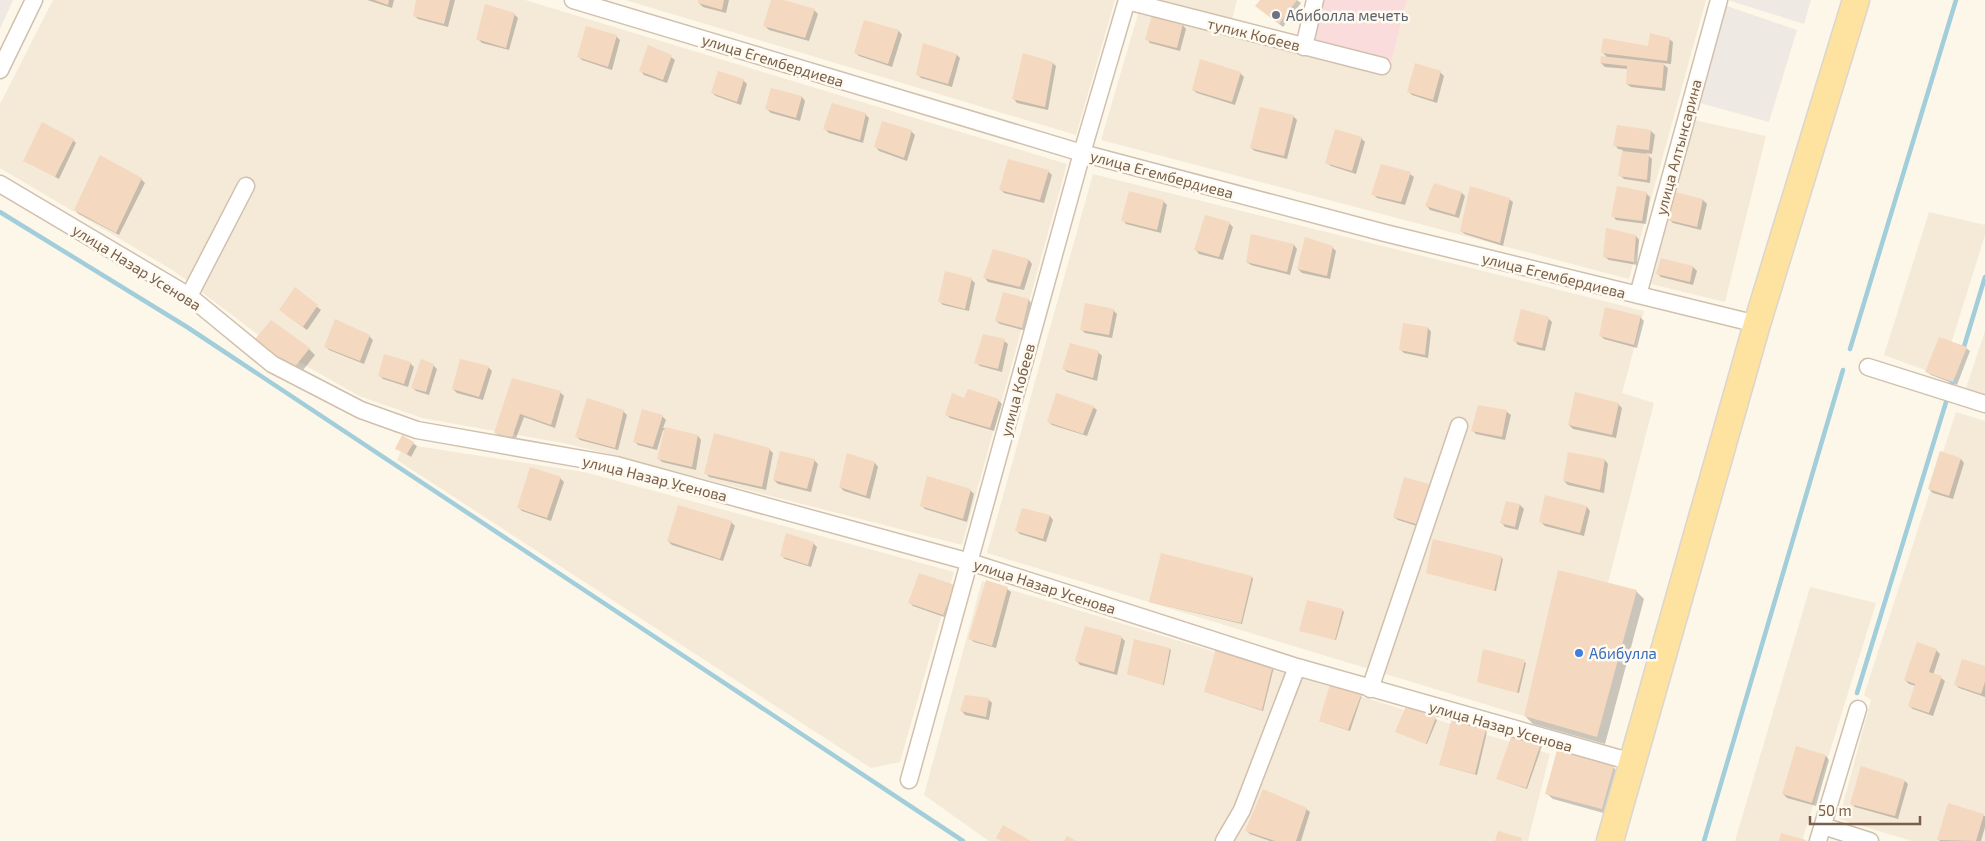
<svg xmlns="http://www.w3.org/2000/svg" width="1985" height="841" font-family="'Exo 2',sans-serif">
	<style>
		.residential { fill: #f5ead7 }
		.industrial { fill: #eee9e2 }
		.medical { fill: #fbdcdd }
		.shadow { fill: #0003 }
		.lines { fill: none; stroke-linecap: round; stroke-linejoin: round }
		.stream { stroke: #a2cdda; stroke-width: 4.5 }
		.building { fill: #f4d8bf }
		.minor-casing { stroke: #d0c0ad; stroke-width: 19 }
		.primary-casing { stroke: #dcd5d0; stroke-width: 29 }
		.minor { stroke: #fff; stroke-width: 16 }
		.primary { stroke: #fde2a0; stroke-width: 26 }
		.worship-dot { fill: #6b7280; stroke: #fffaf0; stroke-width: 2 }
		.shop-dot { fill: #3f7fe0; stroke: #fffaf0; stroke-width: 2 }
		.labels { text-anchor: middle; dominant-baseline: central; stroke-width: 5; stroke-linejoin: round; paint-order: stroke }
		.worship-label { font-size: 15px; fill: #5b616d; stroke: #fffaf0; text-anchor: start }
		.street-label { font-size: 15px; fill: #795f4b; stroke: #fffaf0 }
		.shop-label { font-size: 15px; fill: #366cbe; stroke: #fffaf0; text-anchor: start }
	</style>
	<rect width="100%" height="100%" fill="#fdf7e9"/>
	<path class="residential" d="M53,0H525L1067,164L962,545L568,444L422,418L359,396L278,350L174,271L0,168V104Z
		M625,0H1115L1076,135Z
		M1155,0H1237L1232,19Z
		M1407,0H1706L1629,279L1101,140L1138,14L1387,74Z
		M1695,120L1766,136L1725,302L1651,284Z
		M1093,174L1644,311L1622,393L1654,403L1608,583L1558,571L1524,716L987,553Z
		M1929,212L1985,225V235L1941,376L1884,355Z
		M1985,331V394L1966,388Z
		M1956,412L1985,421V841H1912L1839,819L1871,700L1864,695Z
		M404,444L584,472L954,572L900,762L871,768L397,460Z
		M982,581L1550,754L1528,841H989L924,795Z
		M1810,587L1876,603L1802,841H1735Z"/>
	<path class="industrial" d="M0,0H13L0,29Z
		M1728,0H1811L1804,24Z
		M1727,6L1797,30L1769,122L1700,103Z"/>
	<path class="medical" d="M1321,0H1407L1391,61L1311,38Z"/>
	<path class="shadow" d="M367,0H394L392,8Z
		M418,0H455L448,27L418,19L414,15Z
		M700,0H729L726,13L703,7L699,3Z
		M773,0H780L814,10L818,14L809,41L769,30L765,26Z
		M1261,0H1297L1301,3L1283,27L1260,9Z
		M514,14L518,18L509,50L482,43L478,39Z
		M1183,25L1186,29L1180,51L1150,43L1147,39Z
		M899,31L902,35L892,67L859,56L855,52Z
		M616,36L620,40L612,70L582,60L578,56Z
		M1669,39L1673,42L1671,64L1662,63L1668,68L1665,91L1631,87L1627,84L1628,69L1605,67L1601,63L1608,58L1603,53L1649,48Z
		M649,47L671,57L675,60L667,83L644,75L641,71Z
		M957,55L960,58L952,87L921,78L917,74Z
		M1053,63L1056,66L1048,110L1017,103L1014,99Z
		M1440,72L1444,76L1437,103L1412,95L1408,91Z
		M1240,73L1244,77L1235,105L1197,93L1193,90Z
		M743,80L747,84L741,105L716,96L712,93Z
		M772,89L802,97L805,101L800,121L771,113L767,109Z
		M865,114L869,118L863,143L829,133L825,129Z
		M1293,116L1297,120L1287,159L1255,151L1251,148Z
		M1618,126L1651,131L1655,135L1652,154L1646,153L1652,159L1650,183L1624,179L1620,175L1623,150L1618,149L1615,145Z
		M911,131L915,135L907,161L879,151L876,147Z
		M1361,138L1365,142L1356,174L1331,166L1327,163Z
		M73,140L76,143L59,179L25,160Z
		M1009,161L1049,172L1052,175L1044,203L1004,193L1000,189Z
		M1410,174L1414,177L1405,205L1377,198L1373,194Z
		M141,179L145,183L119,235L79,214L75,210Z
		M1462,193L1465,196L1459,218L1430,210L1427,206Z
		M1646,193L1650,197L1646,224L1616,220L1613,216Z
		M1676,193L1703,200L1707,204L1701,230L1673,223L1670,220Z
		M1509,199L1513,202L1503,246L1465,234L1461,231Z
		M1163,201L1167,205L1161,233L1126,224L1123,220Z
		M1229,223L1233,227L1223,260L1199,254L1196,250Z
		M1252,236L1294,245L1297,249L1290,275L1251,265L1247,262Z
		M1636,236L1639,240L1637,265L1609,260L1605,257Z
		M1332,247L1336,251L1330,279L1302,273L1298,269Z
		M994,250L1029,260L1032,264L1024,290L988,282L985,278Z
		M1693,267L1697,271L1693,285L1661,277L1658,274Z
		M971,279L975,283L969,311L943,305L939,301Z
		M295,289L321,310L307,330L285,314Z
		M1004,293L1029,300L1032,304L1026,331L1000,324L996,321Z
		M1113,310L1117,314L1112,338L1085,333L1081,329Z
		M1640,317L1644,321L1637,348L1604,339L1600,335Z
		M1549,319L1552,322L1545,351L1518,345L1515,341Z
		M1428,328L1431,332L1428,358L1404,353L1400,349Z
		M369,336L373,340L364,364L329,350L326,347Z
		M1004,341L1008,344L1002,372L980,366L976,362Z
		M1966,348L1970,351L1957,385L1931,375L1927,372Z
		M259,349H309L315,355L300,374Z
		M1098,352L1102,356L1097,381L1067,372L1064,369Z
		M410,363L414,367L408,387L383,379L379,375Z
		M433,365L437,369L429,395L416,391L412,387Z
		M488,367L492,371L483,400L457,393L453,389Z
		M513,380L560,392L564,396L555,428L524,417L515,441L499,436L496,433Z
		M965,399L998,400L1002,404L994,431L950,418L947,415Z
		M1618,404L1622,408L1616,438L1573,429L1569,425Z
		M1093,407L1097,410L1087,436L1052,425L1048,421Z
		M1478,407L1507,412L1511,415L1505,440L1476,434L1472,430Z
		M623,411L627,415L618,450L580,440L576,436Z
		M662,416L666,420L663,428L698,436L701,440L696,470L662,462L658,458L665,431L663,430L657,450L638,445L634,441Z
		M413,443L417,446L411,457L397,448Z
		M769,449L773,453L766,490L709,477L706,473Z
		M1961,459L1964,463L1953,499L1933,493L1929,489Z
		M814,460L818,464L811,492L778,484L774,480Z
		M1605,460L1608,464L1604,493L1568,485L1564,481Z
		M875,463L878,467L870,499L844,491L840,487Z
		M560,478L564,482L551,521L522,511L518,507Z
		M1431,486L1423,528L1398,520L1394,517Z
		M970,490L974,494L967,522L925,509L921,505Z
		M1507,502L1520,505L1524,509L1518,530L1505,527L1502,523Z
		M1587,507L1590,511L1584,536L1545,526L1541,522Z
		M1023,509L1050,516L1053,520L1046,542L1020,534L1016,530Z
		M731,522L735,526L723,561L672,545L668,541Z
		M813,543L817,547L811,567L785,559L781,555Z
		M1501,557L1503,559L1496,591L1428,573Z
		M1252,577L1253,579L1242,624L1150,602Z
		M954,586L947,618L913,606L909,602Z
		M1007,589L1011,592L996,648L974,642L970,639Z
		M1636,591L1644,599L1605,744L1533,724L1525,716Z
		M1342,610L1344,612L1336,640L1300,630Z
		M1121,637L1125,641L1117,675L1080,665L1077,661Z
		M1170,649L1171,650L1164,685L1128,674Z
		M1217,650L1274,667L1263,711L1206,692Z
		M1936,650L1940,654L1933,675L1941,678L1945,681L1933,716L1913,709L1909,706L1916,686L1909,684L1905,680Z
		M1524,662L1526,663L1519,693L1479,681Z
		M1985,668V697L1959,688L1955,684Z
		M1363,692L1350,731L1320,721Z
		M989,700L992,703L989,720L965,715L962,711Z
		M1435,718L1437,720L1427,744L1397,732Z
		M1485,730L1487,732L1477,775L1441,765Z
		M1540,744L1542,746L1527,789L1498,779Z
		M1797,748L1826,756L1829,760L1816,806L1787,798L1783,794Z
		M1613,767L1619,773L1607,814L1553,799L1547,794Z
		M1905,781L1908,784L1898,819L1855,807L1851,803Z
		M1949,804L1985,816V827L1981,841H1940L1938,839Z
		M1306,809L1310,812L1301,841H1270L1250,834L1246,830Z"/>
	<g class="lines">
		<path class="stream" d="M0,212L187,327L963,841
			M1850,349L1956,0
			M1963,350L1985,277
			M1857,693L1954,376
			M1704,841L1843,370"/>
	</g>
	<path class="building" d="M374,0H389L388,5Z
		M416,0H450L444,24L413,16Z
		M698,0H724L722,10L698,3Z
		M771,0H784L815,9L805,38L763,26Z
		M1260,0H1297L1279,24L1255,6Z
		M485,4L515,13L506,48L476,39Z
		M1152,15L1183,24L1177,48L1145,40Z
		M864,20L899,30L888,64L854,53Z
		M586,26L617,35L608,67L577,57Z
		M1650,33L1670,38L1667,61L1601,53L1603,38L1648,46Z
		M923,43L957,54L948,84L916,75Z
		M648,45L672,55L663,80L639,71Z
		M1023,53L1053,62L1045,107L1012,99Z
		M1601,56L1664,63L1662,88L1626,84L1627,66L1600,63Z
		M1200,59L1241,72L1232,102L1192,90Z
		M1415,63L1441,71L1433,100L1407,92Z
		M718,71L744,79L737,102L711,93Z
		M771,88L802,96L796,118L765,109Z
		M832,103L866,113L860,140L823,129Z
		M1260,107L1294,115L1284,156L1250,148Z
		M882,121L912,130L904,158L874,147Z
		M42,122L74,139L55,177L23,161Z
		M1617,125L1651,130L1649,150L1613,146Z
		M1335,129L1362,137L1352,171L1325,163Z
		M1622,151L1649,154L1647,180L1618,176Z
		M100,155L142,178L116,233L74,210Z
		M1008,159L1049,170L1040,200L999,190Z
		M1381,164L1411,172L1401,202L1371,195Z
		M1434,183L1462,192L1455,215L1425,206Z
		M1470,186L1510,198L1500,243L1460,231Z
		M1617,186L1647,192L1642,221L1611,217Z
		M1129,191L1164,200L1157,230L1121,221Z
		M1675,192L1703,199L1697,227L1668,220Z
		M1205,215L1230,222L1219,257L1194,250Z
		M1606,228L1636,235L1634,262L1603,257Z
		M1251,234L1294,244L1287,272L1246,262Z
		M1305,237L1333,246L1327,276L1297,269Z
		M993,249L1029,259L1020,287L983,278Z
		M1661,258L1693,266L1690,282L1656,274Z
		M945,271L972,278L965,309L938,302Z
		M295,287L318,305L303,327L279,310Z
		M1003,292L1029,299L1022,328L995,321Z
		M1085,303L1114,309L1109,335L1080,330Z
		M1605,307L1641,316L1634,345L1599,336Z
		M1521,309L1549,317L1542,348L1513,341Z
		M335,319L370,335L360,361L324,347Z
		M271,320L310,348L293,369L252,343Z
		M1403,323L1428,327L1425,355L1399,350Z
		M983,334L1005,339L998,369L974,363Z
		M1939,337L1967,347L1953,382L1925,372Z
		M1070,343L1099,351L1093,378L1062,369Z
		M384,354L411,362L404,384L378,376Z
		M421,359L434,364L426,392L411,388Z
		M460,359L489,366L479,397L452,389Z
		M512,378L561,391L551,425L520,414L512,438L494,433Z
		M968,389L999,399L990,428L945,415L952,393L964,398Z
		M1575,392L1619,403L1612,435L1568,425Z
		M1056,393L1094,406L1083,434L1047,422Z
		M587,398L624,410L615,448L575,437Z
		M1478,405L1507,410L1502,437L1471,431Z
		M642,409L663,415L653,447L633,442Z
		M665,427L698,435L692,467L657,459Z
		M714,433L770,448L762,487L704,474Z
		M402,435L414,442L407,454L395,449Z
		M780,451L815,459L807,489L773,480Z
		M1940,451L1961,458L1949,496L1928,489Z
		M1568,452L1605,459L1600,490L1563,481Z
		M847,453L875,462L866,496L839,487Z
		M530,467L561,477L547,518L517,508Z
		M927,476L971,489L963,519L920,506Z
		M1404,477L1432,485L1419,525L1393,517Z
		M1545,495L1587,506L1580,533L1539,522Z
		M1506,501L1520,504L1515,527L1500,523Z
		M678,505L732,521L720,559L667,541Z
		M1022,508L1050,515L1043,539L1015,531Z
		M786,533L814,542L808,565L780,556Z
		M1433,539L1502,556L1494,591L1426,573Z
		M1161,553L1252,576L1241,623L1149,602Z
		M1558,570L1637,590L1597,737L1524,716Z
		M919,573L955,585L943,615L908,603Z
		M986,580L1008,587L992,646L968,639Z
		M1307,600L1343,609L1335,640L1299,631Z
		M1085,626L1122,636L1114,672L1075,661Z
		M1134,639L1170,648L1163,685L1127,674Z
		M1917,642L1937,649L1929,672L1942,676L1929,713L1908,706L1915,684L1904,680Z
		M1216,648L1273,665L1262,710L1204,692Z
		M1483,649L1525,660L1517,693L1477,682Z
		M1962,659L1985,666V682L1981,694L1954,685Z
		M1331,681L1363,690L1348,730L1319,721Z
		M965,695L989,698L986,717L960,711Z
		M1406,706L1436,717L1426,744L1395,732Z
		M1452,718L1486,729L1475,774L1439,765Z
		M1512,734L1541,743L1526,788L1496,779Z
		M1796,746L1826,755L1812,803L1782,794Z
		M1557,750L1614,766L1602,809L1545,794Z
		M1861,766L1905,780L1895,816L1850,804Z
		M1263,789L1307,808L1296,841H1275L1245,831Z
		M1948,803L1984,814L1976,841L1937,840Z
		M1003,825L1031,841H1002L996,838Z
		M1498,831L1522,838L1521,841H1495Z
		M1781,833L1806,840V841H1779Z
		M1067,836L1076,841H1064Z"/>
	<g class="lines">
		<g class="minor-casing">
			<path id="minor" d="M573,0L1082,153L1385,233L1757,324
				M1127,1L1382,66
				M1304,47L1315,0
				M0,70L34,0
				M0,184L189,296L272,364L361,410L417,430L616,465L970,562L1297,667L1632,762
				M1638,295L1719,0
				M189,296L246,186
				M1868,367L1985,404
				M1370,689L1459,426
				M909,780L1082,153L1127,0
				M1823,826L1870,841
				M1224,841L1242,810L1297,667
				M1818,841L1858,709"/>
		</g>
		<g class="primary-casing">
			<path id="primary" d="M1610,841L1757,324L1856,0"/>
		</g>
		<use href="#minor" class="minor"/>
		<use href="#primary" class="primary"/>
	</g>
	<circle class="worship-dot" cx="1276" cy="15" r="5"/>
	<circle class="shop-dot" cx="1579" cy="653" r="5"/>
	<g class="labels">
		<g class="worship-label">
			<text x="1286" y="15">Абиболла мечеть</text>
		</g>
		<g class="street-label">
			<text transform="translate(1254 34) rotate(14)">тупик Кобеев</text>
			<text transform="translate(773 60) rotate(17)">улица Егембердиева</text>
			<text transform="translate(1678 147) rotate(-75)">улица Алтынсарина</text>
			<text transform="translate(1162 174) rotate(15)">улица Егембердиева</text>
			<text transform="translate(137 267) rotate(32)">улица Назар Усенова</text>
			<text transform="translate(1554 275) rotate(14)">улица Егембердиева</text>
			<text transform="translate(1017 390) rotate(-75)">улица Кобеев</text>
			<text transform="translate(655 478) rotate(14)">улица Назар Усенова</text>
			<text transform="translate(1045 586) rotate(18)">улица Назар Усенова</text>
			<text transform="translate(1501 726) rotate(16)">улица Назар Усенова</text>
		</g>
		<g class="shop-label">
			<text x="1589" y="653">Абибулла</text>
		</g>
	</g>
	<path d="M1810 816v8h110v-8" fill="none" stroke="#795f4b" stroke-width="2.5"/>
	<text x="1818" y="816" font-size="15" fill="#795f4b" stroke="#fffaf0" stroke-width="4" paint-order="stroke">50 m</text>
</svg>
